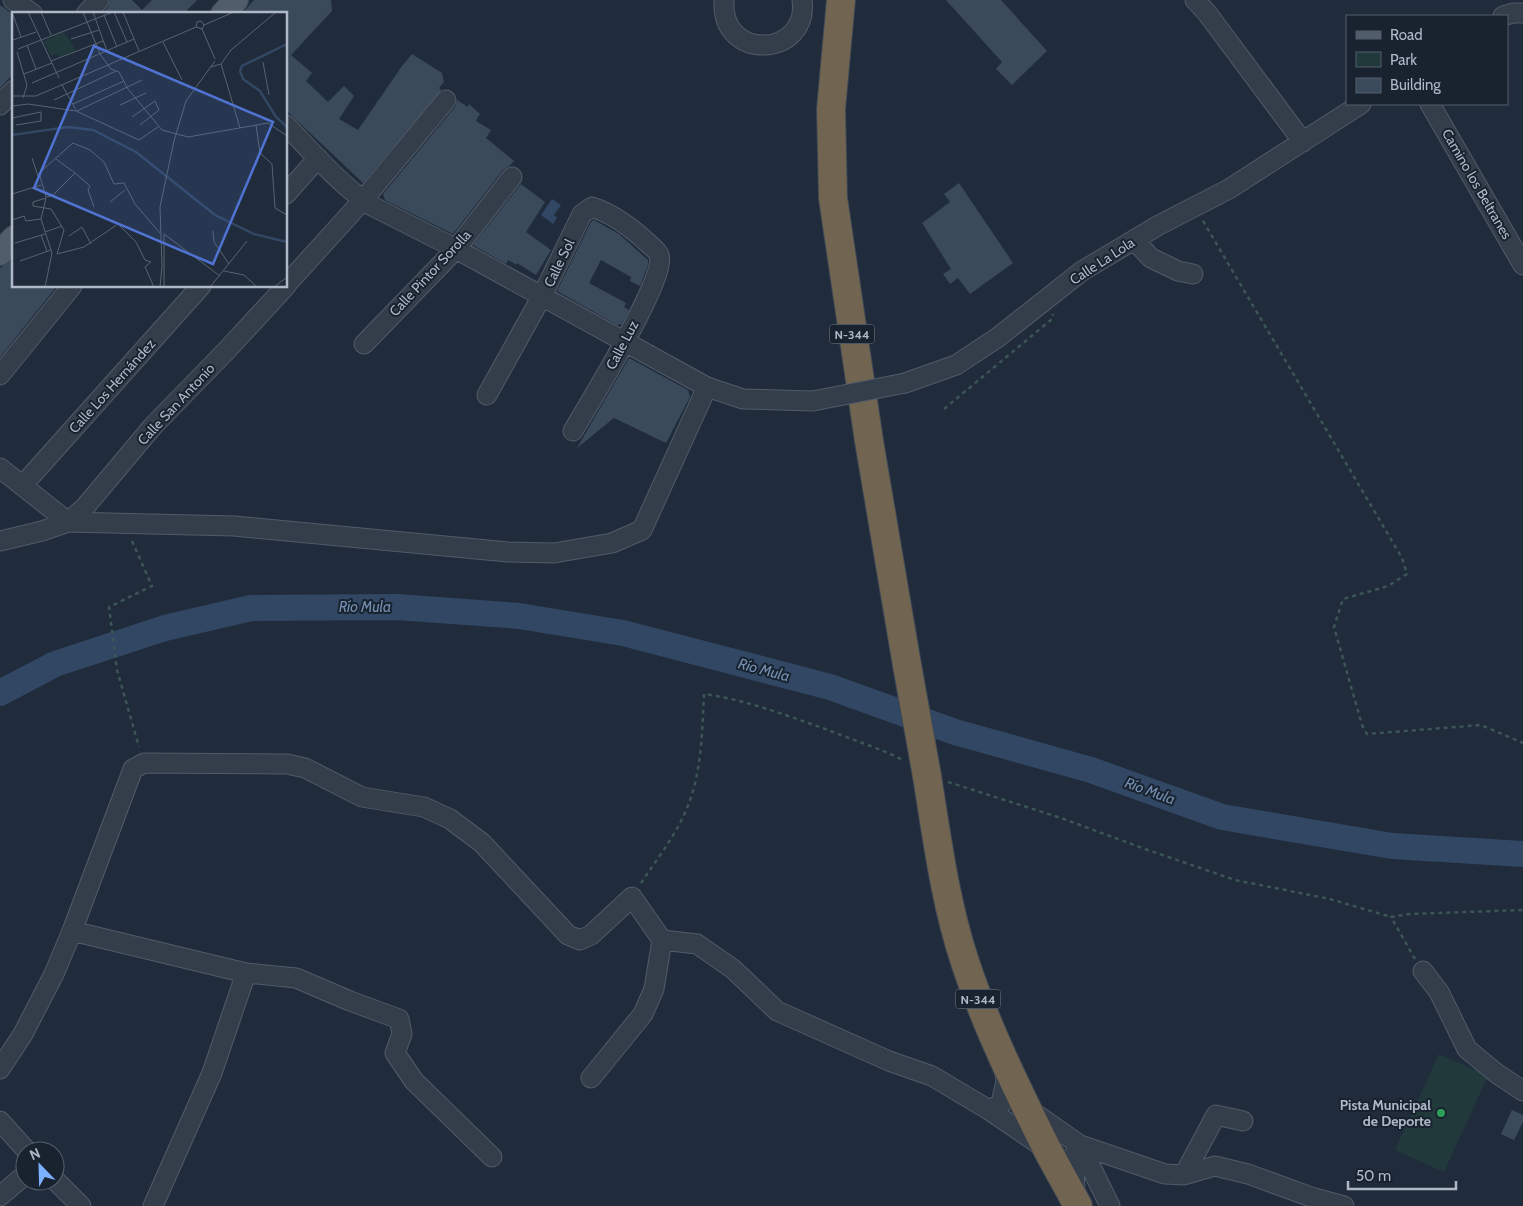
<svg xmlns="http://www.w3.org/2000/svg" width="1523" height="1206" font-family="Cabin,sans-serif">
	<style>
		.green { fill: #22393c }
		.water { fill: #324764 }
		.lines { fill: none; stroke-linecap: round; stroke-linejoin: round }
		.river { stroke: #324764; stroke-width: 26 }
		.building { fill: #3b4a5b }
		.minor-casing { stroke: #515b69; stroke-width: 21 }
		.major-casing { stroke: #3d4754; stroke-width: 26 }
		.highway-casing { stroke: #3e4855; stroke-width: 30 }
		.path { stroke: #3c5556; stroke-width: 2.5; stroke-dasharray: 4 4; stroke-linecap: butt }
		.minor { stroke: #343e4b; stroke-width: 19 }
		.major { stroke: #515d6b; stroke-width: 24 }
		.highway { stroke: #716450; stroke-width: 28 }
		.minor-bridge-casing { stroke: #515b69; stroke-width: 21; stroke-linecap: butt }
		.highway-bridge-casing { stroke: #3e4855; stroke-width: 30; stroke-linecap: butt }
		.minor-bridge { stroke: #343e4b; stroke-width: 19 }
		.highway-bridge { stroke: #716450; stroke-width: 28 }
		.leisure-dot { fill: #2e9e5b; stroke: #19232f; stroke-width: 2 }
		.labels { text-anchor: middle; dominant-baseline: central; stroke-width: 4; stroke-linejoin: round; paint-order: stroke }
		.shield { fill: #19232f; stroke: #818b99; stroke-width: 1 }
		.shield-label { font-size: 12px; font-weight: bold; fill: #aeb8c7 }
		.street-label { font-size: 14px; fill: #aeb8c7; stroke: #19232f }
		.poi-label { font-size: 14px; font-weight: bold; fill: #aeb8c7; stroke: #19232f; text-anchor: end }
		.water-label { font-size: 15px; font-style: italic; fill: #748fb2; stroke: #19232f }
		.inset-river { fill: none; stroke: #324764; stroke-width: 2.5 }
		.inset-road { fill: none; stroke: #596473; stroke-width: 1 }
		.view { fill: #5073d2; fill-opacity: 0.15; stroke: #5073d2; stroke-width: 2.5 }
		.inset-edge { fill: none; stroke: #aeb8c7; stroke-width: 2.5 }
	</style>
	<rect width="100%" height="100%" fill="#202c3b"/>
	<path class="green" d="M1439,1054L1488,1076L1444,1172L1395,1150Z"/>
	<path class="water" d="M552,199L561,205L554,215L557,218L553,224L541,215Z"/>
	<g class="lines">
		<path class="river" d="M0,693L55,664L165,628L251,608L397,607L519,616L623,633L830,687L955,732L1091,770L1222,817L1392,846L1523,854"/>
	</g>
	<path class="building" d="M110,0H132L142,10L152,0H197L183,14H102L108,7Z
		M254,0H331L332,11L291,55L312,73L306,81L328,102L344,86L354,96L339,119L358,130L402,66L412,54L442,73L444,82L439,88L441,90L363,183L286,110V14H242Z
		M946,0H1001L1047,51L1012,85L996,69L1002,62Z
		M0,5L14,15V73L0,88Z
		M457,100L468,107L469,104L480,114L476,121L491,130L486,138L514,161L509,166L503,170L453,234L385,200L383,194L455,107Z
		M959,183L1013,263L970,294L958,278L950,284L943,274L951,269L922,223L950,202L944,194Z
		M521,184L545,202L526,232L551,250L536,275L517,263V265L508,260L506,264L473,245Z
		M594,220L619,234L648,260V265L640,286L630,281L631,277L601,260L589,283L626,303L624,307L629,310L622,324L617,325L557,291L591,222Z
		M14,258V286H57L0,357V268Z
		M629,358L688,390L690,397L666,443L614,418L577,448Z
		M1512,1110L1523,1115V1122L1514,1140L1501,1134Z"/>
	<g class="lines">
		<g class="minor-casing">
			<path id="minor" d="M13,0L33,14
				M724,0C720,63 810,57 802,0
				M1195,0L1207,13L1303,142
				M86,14L99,0
				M1503,16L1513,13H1523
				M1430,104L1523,265
				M0,105L14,90
				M286,125C312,152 341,186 372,206L447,244L707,387L743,399L813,401
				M286,194L318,158
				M1134,240L1151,258L1178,271L1193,274
				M286,285L363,200L446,100
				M364,344L456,249L512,177
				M0,375L72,286
				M905,383L956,365L997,338L1082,271L1159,225L1229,189L1361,104
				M487,395L542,296L582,214L592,207C614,214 632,228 649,244C652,247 658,251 659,255C669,274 587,407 573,431
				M0,468L68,522
				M22,486L201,286
				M68,522L85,507L153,426L226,351L286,286
				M0,541L42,531L68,522L234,526L508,552L554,553L612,543L642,530L707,387
				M72,931L246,973L212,1073L153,1206
				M1423,971L1439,992L1467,1049L1496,1073L1523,1091
				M246,973L296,978L350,1001L399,1019L402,1034L395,1053L414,1081L492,1157
				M0,1069L23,1034L54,974L72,931L133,769L144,763L287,764L305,768L362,797L424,807L450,819L482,843L568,935L580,940L591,935L632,897L662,940L697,944L733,969L777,1011L889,1061L932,1076L989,1110L1046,1149
				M591,1078L643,1014L654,989L662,940
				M989,1110L1001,1104L1006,1081L1004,1068
				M1030,1110L1080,1145L1110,1206
				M0,1121L27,1151
				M1080,1145L1165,1174L1184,1175L1215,1166L1248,1174L1314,1198L1344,1206
				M1184,1175L1216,1115L1243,1121
				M55,1180L81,1206
				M0,1196L25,1175
				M1075,1197L1074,1155L1080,1145"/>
		</g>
		<g class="major-casing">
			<path id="major" d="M223,14L236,0
				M0,253L14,238"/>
		</g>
		<g class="highway-casing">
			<path id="highway" d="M841,0L831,109L833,198L869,441L907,665
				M927,776C937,838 945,902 965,962C986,1026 1017,1089 1047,1149C1057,1168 1068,1187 1078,1206"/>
		</g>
		<path class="path" d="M1203,221L1402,558L1407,574L1388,586L1343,599L1334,627L1362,725L1367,734L1481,725L1523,743
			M944,409L1052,319L1053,314
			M132,541L152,586L109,607L117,670L139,747
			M948,782L1061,818L1145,849L1235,880L1330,899L1391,917
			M641,883C657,859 676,835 687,808C702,772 702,731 704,694C747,700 788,716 828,730C853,740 879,748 903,760
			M1415,959L1391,917L1410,914L1523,910"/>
		<use href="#minor" class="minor"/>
		<use href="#major" class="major"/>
		<use href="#highway" class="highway"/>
		<g class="minor-bridge-casing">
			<path id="minor-bridge" d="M813,401L905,383"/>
		</g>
		<g class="highway-bridge-casing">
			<path id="highway-bridge" d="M907,665L927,776"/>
		</g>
		<use href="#minor-bridge" class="minor-bridge"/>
		<use href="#highway-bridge" class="highway-bridge"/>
	</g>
	<circle class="leisure-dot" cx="1441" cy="1113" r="5"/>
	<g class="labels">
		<g class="shield">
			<rect x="829.5" y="324.5" width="45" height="19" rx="4"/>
			<rect x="955.5" y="989.5" width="45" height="19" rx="4"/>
		</g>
		<g class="shield-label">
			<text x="852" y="334">N-344</text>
			<text x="978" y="999">N-344</text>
		</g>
		<g class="street-label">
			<text transform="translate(1477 184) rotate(60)">Camino los Beltranes</text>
			<text transform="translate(1102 261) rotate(-33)">Calle La Lola</text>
			<text transform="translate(559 263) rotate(-64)">Calle Sol</text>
			<text transform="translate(430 273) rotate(-47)">Calle Pintor Sorolla</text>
			<text transform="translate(622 345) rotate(-62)">Calle Luz</text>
			<text transform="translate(112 386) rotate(-48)">Calle Los Hernández</text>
			<text transform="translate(176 404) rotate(-47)">Calle San Antonio</text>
		</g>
		<g class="poi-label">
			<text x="1431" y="1105">Pista Municipal<tspan x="1431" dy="16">de Deporte</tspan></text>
		</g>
		<g class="water-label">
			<text x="365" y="607">Río Mula</text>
			<text transform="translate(764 670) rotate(15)">Río Mula</text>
			<text transform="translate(1150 791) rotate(20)">Río Mula</text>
		</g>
	</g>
	<g transform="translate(12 12)">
		<rect width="275" height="275" fill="#202c3b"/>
		<path d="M52,20L64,38L48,45L45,41L39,44L32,29Z" fill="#22393c"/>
		<path class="inset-river" d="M275,32L230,54L228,59L231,67L248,79L264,105L275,115M0,123L56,115L81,118L124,140L203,203L242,222L275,230"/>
		<path class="inset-road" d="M0,0L9,25M16,0L47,66M29,0L39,23M71,0L88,42L99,57L107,60L116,77L150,118L176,125L256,111L275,124M81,0L95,39M102,0L115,30M111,0L127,39M92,3L105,35M192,13L222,0M184,15L185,10L189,9L192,13L190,17M59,27L87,18M1,28L24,20M151,30L170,68M15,33L24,57M6,37L101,0M5,40L15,73L11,86M39,49L91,29M251,50L257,83M209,52L228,116M199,55L209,52L219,38L264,0M12,62L40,51M20,71L122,27M50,73L64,98M0,84H24L184,15L190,17L203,47M42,88L104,59M61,92L112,69M108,93L134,81M0,94L16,92L64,99L127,128L146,115M65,99L130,68M120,105L143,89L147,98L128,113M0,106L29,100V109L4,113M244,113L248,141L260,152L263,196L275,203M20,146L26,164M63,161L78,174L76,178L82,195M0,182L29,173M34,185L27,161L61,131L78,138L92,150L102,172L112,171L123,192L148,221M34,185L40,184L63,161L44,147M34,186L21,190V194L39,197L52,218L45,242L72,235L106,212L124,230L133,248L139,250L133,255L142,275M98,190L113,178M0,208L12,204L14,209L29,207M201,219L202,230L217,252M33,220L50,214M152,222L208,264M152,222V275M29,223L35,239M57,224L70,215L79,232M3,231L33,222M8,249L39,238M212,259L232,263L245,275M33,275L40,241L29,207L34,186M148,275L150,254L148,195L162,129L174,89L203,49M198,275L235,229M262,275L275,265"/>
		<path class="view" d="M82,34L261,110L201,252L22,176Z"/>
		<rect width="275" height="275" class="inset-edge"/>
	</g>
	<rect x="1346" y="15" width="162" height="90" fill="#19232f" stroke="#555f6c"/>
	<rect x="1356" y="31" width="25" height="8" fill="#515d6b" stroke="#555f6c"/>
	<text x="1390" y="40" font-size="15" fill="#aeb8c7">Road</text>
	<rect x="1356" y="52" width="25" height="15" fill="#22393c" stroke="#555f6c"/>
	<text x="1390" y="65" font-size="15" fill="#aeb8c7">Park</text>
	<rect x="1356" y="78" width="25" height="15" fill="#3b4a5b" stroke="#555f6c"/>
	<text x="1390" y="90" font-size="15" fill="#aeb8c7">Building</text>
	<g transform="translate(40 1166) rotate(337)"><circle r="24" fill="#19232f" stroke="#555f6c"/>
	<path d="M0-4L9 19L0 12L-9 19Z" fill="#7cb1ff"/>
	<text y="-8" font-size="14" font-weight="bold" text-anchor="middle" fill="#aeb8c7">N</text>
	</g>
	<path d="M1348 1181v8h108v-8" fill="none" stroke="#aeb8c7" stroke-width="2.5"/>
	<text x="1356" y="1181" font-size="15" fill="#aeb8c7" stroke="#19232f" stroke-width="4" paint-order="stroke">50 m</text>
</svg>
